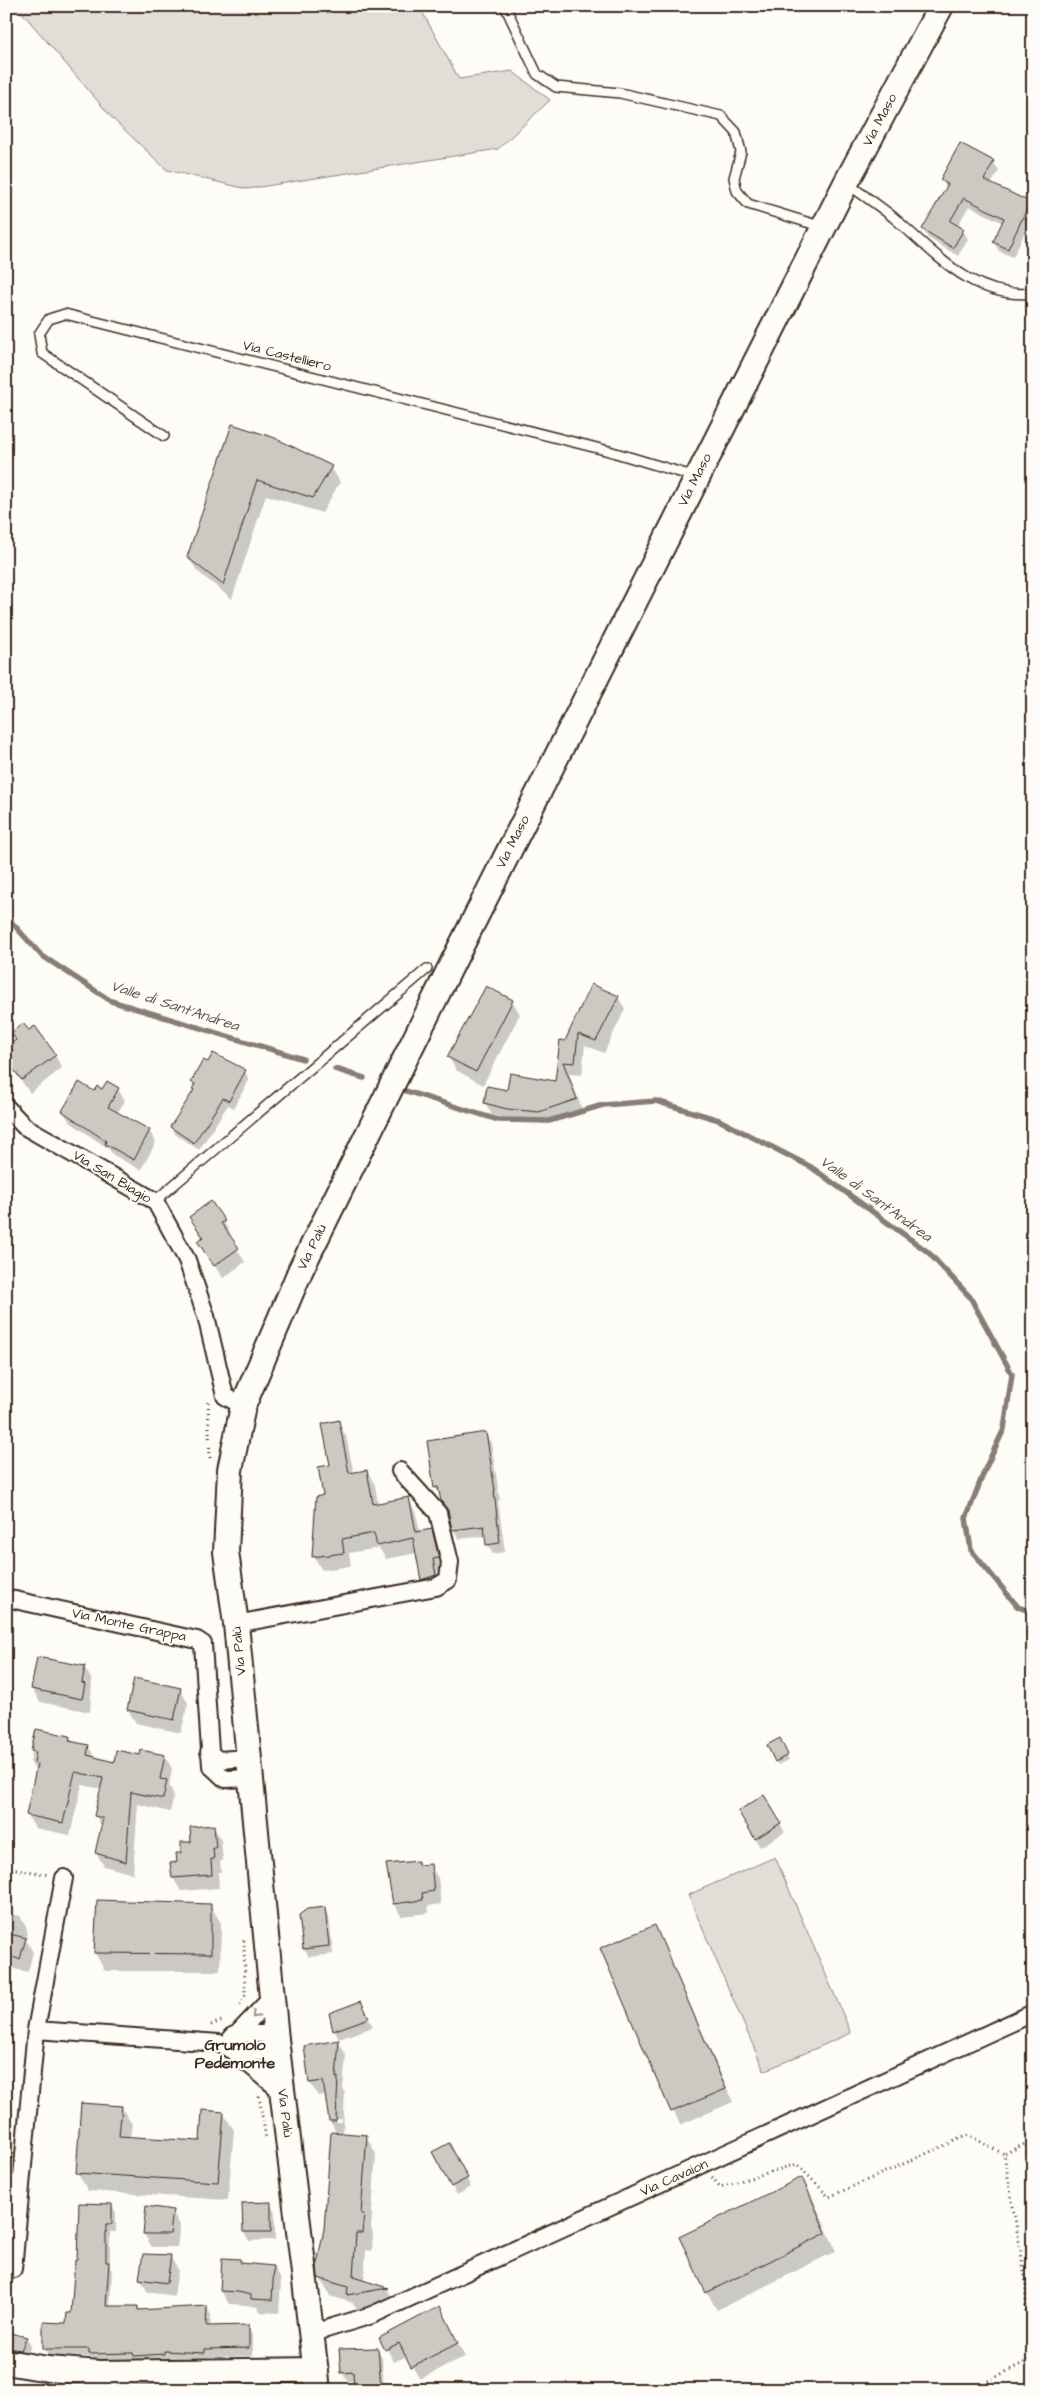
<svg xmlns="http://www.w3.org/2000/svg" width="1039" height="2396" font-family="'Architects Daughter',sans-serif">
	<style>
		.green { fill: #e1ded7; stroke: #8e847a }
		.shadow { fill: #0003; fill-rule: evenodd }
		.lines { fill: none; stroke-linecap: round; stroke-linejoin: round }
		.stream { stroke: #887d74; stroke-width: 5.5 }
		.building { fill: #cdc8c2; stroke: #3b2a1e }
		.lane-casing { stroke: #3b2a1e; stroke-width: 12 }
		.street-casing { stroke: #3b2a1e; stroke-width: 20 }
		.secondary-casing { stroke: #3b2a1e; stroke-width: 28 }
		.path { stroke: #3b2a1e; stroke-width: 3; stroke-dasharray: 1 4; stroke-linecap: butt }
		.lane { stroke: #fdfcf7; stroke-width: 9 }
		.street { stroke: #fdfcf7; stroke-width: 16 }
		.secondary { stroke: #fdfcf7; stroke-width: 24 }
		.oneway { stroke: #9c938a }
		.labels { text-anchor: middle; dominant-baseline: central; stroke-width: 4; stroke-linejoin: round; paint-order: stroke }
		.street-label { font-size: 14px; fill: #3b2a1e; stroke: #fdfcf7 }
		.water-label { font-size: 15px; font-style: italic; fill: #615349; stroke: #fdfcf7 }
		.quarter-label { font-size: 16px; font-weight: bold; fill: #3b2a1e; stroke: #fdfcf7 }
	</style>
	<rect width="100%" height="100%" fill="#fdfcf7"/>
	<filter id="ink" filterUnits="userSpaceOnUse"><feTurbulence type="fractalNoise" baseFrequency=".02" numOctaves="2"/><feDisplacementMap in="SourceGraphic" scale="10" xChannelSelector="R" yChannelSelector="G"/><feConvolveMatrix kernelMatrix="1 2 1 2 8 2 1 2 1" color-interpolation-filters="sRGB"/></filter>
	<g filter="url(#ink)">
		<path class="green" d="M6,6H419L459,79L512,71L550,100L498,149L247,189L167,170L113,119L19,9H6Z
			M775,1857L851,2033L764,2071L688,1895Z"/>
		<path class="shadow" d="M961,144L993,162L999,171L991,184L1029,202L1033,208V215L1013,257L999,251L994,242L1003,223L969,206L957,227L963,230L968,239L958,256L928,238L923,229L947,189L942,180Z
			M233,426L331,467L340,482L322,513L266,495L232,599L198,572L188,557Z
			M487,988L512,1001L520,1014L483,1085L456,1070L449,1057Z
			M618,997L625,1009L604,1053L585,1045L582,1075L569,1074L583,1112L547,1124L515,1121L492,1115L485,1103L508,1092L556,1083L566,1042Z
			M6,1009L10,1016L6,1020Z
			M29,1032L55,1055L62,1068L30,1093L6,1060Z
			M245,1071L249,1080L234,1108L228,1105L199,1150L176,1135L171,1127L195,1091L192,1082Z
			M107,1083L118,1089L125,1101L117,1113L149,1131L156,1142L141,1170L113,1155L109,1149L70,1122L63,1111L102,1090Z
			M190,1217L224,1222L231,1235L229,1236L245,1262L223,1278L198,1242L203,1238Z
			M338,1422L346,1436L354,1474L367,1471L375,1485L378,1504L408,1499L416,1513L420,1532L431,1530L439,1544L446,1572L443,1589L430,1593L422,1579L417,1553L386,1559L379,1548L349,1553L351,1566L322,1570L314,1557Z
			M485,1433L491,1443L500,1500L498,1501L505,1552L493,1554L487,1544L486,1536L459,1539L454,1530L450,1513L435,1487Z
			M84,1667L92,1680L90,1712L40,1702L32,1689Z
			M180,1690L188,1703L181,1733L136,1723L128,1710Z
			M37,1730L70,1737L73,1743L88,1746L96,1759L115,1764L141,1757L165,1756L172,1769L169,1785L174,1795L170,1812L138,1804L133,1874L104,1866L96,1853L102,1827L96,1816L102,1789L82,1785L70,1835L35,1828L27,1815L37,1773L30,1762Z
			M782,1744L789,1760L778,1765L776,1761Z
			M6,1777L12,1787L6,1811Z
			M764,1797L785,1832L760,1847L739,1812Z
			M214,1827L221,1840L223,1861H220L221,1872H218L219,1888L181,1891L173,1878L172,1864L178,1863L192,1843Z
			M417,1862L419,1866L430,1865L438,1878L441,1904L428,1906L429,1913L401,1916L394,1903Z
			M210,1905L221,1923L220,1971H105L95,1953Z
			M324,1908L329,1917L333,1954L309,1957L304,1949Z
			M6,1913L20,1916L27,1929L26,1940L33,1952L28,1972L6,1967Z
			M655,1926L733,2102L680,2125L601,1949Z
			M365,2011L373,2027L339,2039L334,2030Z
			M339,2042L346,2055L343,2089L345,2092L343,2134L366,2136L376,2154L371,2229L373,2233L372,2251L366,2250L364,2282L387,2289L396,2306L359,2312L353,2303L330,2296L320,2278L337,2134L330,2121L326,2095L318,2096L310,2083ZM342,2119V2122H333V2120Z
			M121,2107L132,2124L130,2138L201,2142L223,2113L234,2130L228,2200L88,2191L78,2173Z
			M448,2145L471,2187L457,2195L433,2153Z
			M802,2179L812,2196L836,2251L717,2310L707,2292Z
			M270,2204L275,2212V2240L249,2241L244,2232Z
			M112,2205L116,2213V2232H110V2267L112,2272L110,2307H137L140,2311L207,2307L211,2315L210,2327L248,2326L253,2334V2356L209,2357L208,2361L168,2359V2362L95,2361L92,2357L49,2356L44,2349L68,2324L73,2315L78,2262Z
			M172,2211L180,2225L177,2247H152L144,2234Z
			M170,2256L178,2270L174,2296L148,2292L140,2279Z
			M239,2260L241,2264L274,2267L281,2280L279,2313L260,2312L257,2307L246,2305L229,2304L221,2291Z
			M447,2321L465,2357L420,2379L407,2356L394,2362L381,2338Z
			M26,2338L31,2346L25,2359L14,2357L9,2348Z
			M377,2349L382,2358L384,2390H356L355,2381H347L342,2372Z
			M262,2386L303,2387L304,2390H262Z"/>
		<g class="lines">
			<path class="stream" d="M6,916L41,955L111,1001L303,1059
				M335,1069L364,1078
				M406,1091L498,1120L549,1121L603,1105L656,1101L719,1120L811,1167L928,1252L970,1297L1012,1374L1004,1429L986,1467L966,1518L971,1550L1018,1607L1029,1611L1033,1608"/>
		</g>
		<path class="building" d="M960,143L994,161L984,180L1030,202L1008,249L993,242L1004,218L964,198L950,221L964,229L953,248L922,229L948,184L940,180Z
			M232,424L275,438L332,466L313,498L257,480L223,585L187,557Z
			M591,984L619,996L596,1041L578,1034L575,1063L563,1062L577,1099L539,1112L507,1109L484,1103L487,1086L507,1090L510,1073L555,1081L560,1040L565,1041Z
			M486,986L513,1000L476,1072L447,1057Z
			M23,1023L29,1030L35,1026L56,1055L22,1080L6,1060V1047L16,1040L11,1033Z
			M213,1053L246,1070L229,1101L223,1098L194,1143L170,1127L194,1090L192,1089L195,1084L191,1082L203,1060L208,1062Z
			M107,1081L119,1088L108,1107L150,1130L134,1160L105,1144L106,1141L62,1111L79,1082L94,1091L97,1086L102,1089Z
			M211,1201L225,1221L221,1223L239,1248L214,1266L197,1241L203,1237L189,1217Z
			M339,1420L349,1473L367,1470L373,1504L409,1497L416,1532L432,1529L439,1558L433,1559L436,1575L421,1580L413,1538L377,1546L374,1533L342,1539L344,1553L312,1557L316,1497L323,1495L318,1467L330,1465L322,1424Z
			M486,1432L495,1491H494L500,1543L486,1545L484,1526L452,1530L448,1510L441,1501L438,1487L434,1488L427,1441Z
			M37,1657L85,1666L82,1683L85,1684L82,1699L31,1689Z
			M134,1678L181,1688L174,1720L127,1710Z
			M36,1729L70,1736L69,1741L89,1745L87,1755L114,1762L116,1750L140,1755L141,1750L165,1755L160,1779L167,1780L163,1799L131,1792L126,1862L95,1853L103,1818L94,1816L103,1778L75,1772L63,1823L26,1815L37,1764L34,1763L36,1752L31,1751Z
			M780,1738L788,1755L775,1762L767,1745Z
			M764,1795L781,1823L755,1839L738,1811Z
			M214,1825L216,1848H213L214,1859H211L212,1875L172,1878L170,1863L177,1862L176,1853H181V1842H191L190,1827Z
			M418,1861V1865L431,1864L434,1891L422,1893L423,1900L393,1904L386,1864Z
			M97,1900L211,1904V1954L94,1953Z
			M325,1907L329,1946L303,1949L299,1915L307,1909Z
			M655,1925L726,2089L671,2112L600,1948Z
			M6,1933L26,1938L20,1959L6,1956Z
			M361,2001L369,2018L333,2031L329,2013Z
			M339,2040L336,2078L338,2077L336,2121H329L323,2081L309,2083L304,2046Z
			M81,2103L122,2106L119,2136L200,2141L202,2110L224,2112L218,2182L76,2173Z
			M331,2132L367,2135L361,2214H364L362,2233H356L353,2277L388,2288L347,2295L348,2287L318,2278L317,2264L324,2229Z
			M449,2143L468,2178L451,2187L432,2152Z
			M802,2177L826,2233L706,2293L679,2237Z
			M271,2202V2232H243L242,2203Z
			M79,2203L112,2204V2224H106V2262H109L106,2306H138V2310L207,2306L206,2326L249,2325V2348L205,2349V2353L164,2351V2354L134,2356L133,2353L89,2354V2349H43V2322L66,2323L67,2313H71L75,2260H77Z
			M146,2206L173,2210L170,2234H143Z
			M143,2254L171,2255L167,2283L139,2279Z
			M222,2258L240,2259V2263L274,2266L272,2300L251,2299V2295L238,2292L220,2291Z
			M440,2306L458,2343L411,2367L399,2343L385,2350L379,2338Z
			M10,2333L27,2337L21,2350L7,2348Z
			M378,2348L381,2388L354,2390L353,2372L341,2373L339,2349Z"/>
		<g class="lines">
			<g class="lane-casing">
				<path id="lane" d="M505,6L537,74L556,87L620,93L721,116L736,132L741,152L734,178L737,191L748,204L813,224L822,230
					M846,183C862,194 878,205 893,217C934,252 974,300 1033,293
					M164,436L42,353L39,334L49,319L65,314L609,451L696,477
					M155,1201L427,969"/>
			</g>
			<g class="street-casing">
				<path id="street" d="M6,1107L24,1126L155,1201L187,1260L206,1316L225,1396L243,1406
					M6,1598L197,1640L203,1644L211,1766L225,1779L252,1778
					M236,1624L436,1587L448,1580L450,1562L438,1513L400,1471
					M209,1752L218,1760L249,1758
					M36,2030L64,1878
					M232,2036L237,2034L272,1997
					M234,2052H265L276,2041L264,2034H237
					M6,2182L21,2186
					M13,2269L36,2030L219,2043L234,2052L282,2092
					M311,2331L323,2330L372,2315L1033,2013"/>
			</g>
			<g class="secondary-casing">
				<path id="secondary" d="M6,2362L48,2369L100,2373L316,2370
					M318,2390L276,2039L236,1624L226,1552L230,1470L243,1406L301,1269L455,958L846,183L941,6"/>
			</g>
			<path class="path" d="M208,1402L210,1458
				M6,1867L49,1875
				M240,2005L245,1996L244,1937
				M211,2025L224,2020
				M259,2096L266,2139
				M1033,2140L1004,2154L1026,2282V2310L1033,2328
				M712,2177L720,2187L797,2164L829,2197L968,2135L1004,2154
				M970,2390L1033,2358"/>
			<use href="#lane" class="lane"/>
			<use href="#street" class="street"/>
			<use href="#secondary" class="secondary"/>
		</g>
		<defs><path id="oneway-chevron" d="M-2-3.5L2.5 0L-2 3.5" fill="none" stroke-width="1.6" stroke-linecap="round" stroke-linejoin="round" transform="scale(1.25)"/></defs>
		<use class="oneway" href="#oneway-chevron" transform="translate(255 2015) rotate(134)"/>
	</g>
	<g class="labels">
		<g class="street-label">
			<text transform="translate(880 120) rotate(-62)">Via Maso</text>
			<text transform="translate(287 356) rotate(14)">Via Castelliero</text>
			<text transform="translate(695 480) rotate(-63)">Via Maso</text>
			<text transform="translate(513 842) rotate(-63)">Via Maso</text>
			<text transform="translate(112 1177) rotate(31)">Via San Biagio</text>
			<text transform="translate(312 1247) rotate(-64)">Via Palù</text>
			<text transform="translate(129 1625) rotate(12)">Via Monte Grappa</text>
			<text transform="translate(239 1651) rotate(-96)">Via Palù</text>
			<text transform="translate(285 2113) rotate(83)">Via Palù</text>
			<text transform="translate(674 2178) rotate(-24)">Via Cavaion</text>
		</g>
		<g class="water-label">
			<text transform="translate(175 1006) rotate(18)">Valle di Sant'Andrea</text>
			<text transform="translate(876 1199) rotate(36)">Valle di Sant'Andrea</text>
		</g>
		<g class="quarter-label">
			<text x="235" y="2045">Grumolo<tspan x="235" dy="18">Pedemonte</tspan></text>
		</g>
	</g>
	<rect width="1039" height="2396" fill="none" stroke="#fdfcf7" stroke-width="25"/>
	<rect x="12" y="12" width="1014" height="2371" fill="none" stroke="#3b2a1e" stroke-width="2" filter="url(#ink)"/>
</svg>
